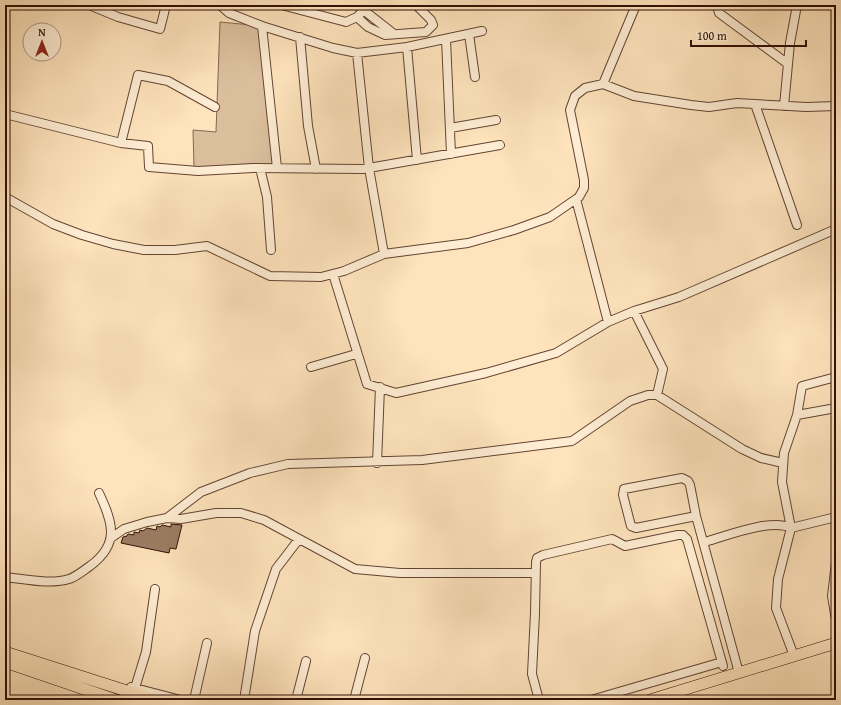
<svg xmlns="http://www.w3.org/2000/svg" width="841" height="705" font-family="'Gentium Book Plus',serif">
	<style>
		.green { fill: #dbbf9d; stroke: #866750 }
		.building { fill: #9c7d64; stroke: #310f04 }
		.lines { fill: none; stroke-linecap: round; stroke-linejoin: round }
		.minor-casing { stroke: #644432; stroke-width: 10 }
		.highway-casing { stroke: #310f04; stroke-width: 12 }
		.minor { stroke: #feedd3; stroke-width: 8 }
		.highway { stroke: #fee3bc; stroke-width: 11 }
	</style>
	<rect width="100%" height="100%" fill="#fee3bc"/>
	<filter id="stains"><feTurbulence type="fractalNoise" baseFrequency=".005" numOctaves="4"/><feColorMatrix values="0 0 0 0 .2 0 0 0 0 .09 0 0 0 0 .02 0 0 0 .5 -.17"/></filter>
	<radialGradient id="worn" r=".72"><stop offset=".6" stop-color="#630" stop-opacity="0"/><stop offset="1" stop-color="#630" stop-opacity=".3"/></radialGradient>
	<path class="green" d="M220,22L262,26L274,165L194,167L193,130L216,132Z"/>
	<path class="building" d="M171,524L182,525L176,549L170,548L169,553L121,543L123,537L127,536L128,534L134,535V532L139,533L140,530L143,531L147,528L156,530L157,526L160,527L162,525L171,527Z"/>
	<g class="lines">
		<g class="minor-casing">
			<path id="minor" d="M89,5L118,17L160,29L166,5
				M220,5L229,13L262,26L333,48L357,53L407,47L482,31
				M357,5L394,34
				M717,5L719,13L788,64
				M285,6L346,22L357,17L363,11
				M357,17L368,27L385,35L426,32L433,25L431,20L416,5
				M262,26L277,168
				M469,34L475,77
				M300,37L308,126L316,169
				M446,39L451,154
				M407,47L417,160
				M357,53L369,168L384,254
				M603,84L636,5
				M755,104L797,225
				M784,106L790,43L797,5
				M5,114L121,143L138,75L168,81L215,107
				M450,128L496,120
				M121,143L148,146L149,167L198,171L253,168L363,169L500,145
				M260,168L267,197L271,250
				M5,197L53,224L82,235L113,244L144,250H175L207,246L270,276L321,277L344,271L384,254L468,243L514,230L550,217L579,197L584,188V180L570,110L575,96L585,88L603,84L634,96L691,105L709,107L737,103L806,107L836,106
				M576,199L608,322
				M333,274L367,384L396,393L486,373L556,353L608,322L634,311L679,297L836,229
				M634,311L663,369L657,395
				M311,367L356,354
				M797,415L836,408
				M377,463L380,387
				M682,478L688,481L690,485L696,516L636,528L631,526L623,495L624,489Z
				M696,516L739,673
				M167,518L201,492L250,473L288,464L422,460L572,441L630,401L648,395H657L742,449L761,458L783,463
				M111,538L124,529L147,522L167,518L181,519L216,513H241L264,520L355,569L400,573H530
				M708,541C728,535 773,518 791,528L836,517
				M836,562L832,596L836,620
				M5,577C25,579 50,585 69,579C76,577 84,570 90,566C120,544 113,523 99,493
				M794,656L776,608L778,579L791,528L782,482L784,453L797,415L802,386L836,377
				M131,687L181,700
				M135,688L146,652L155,589
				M194,700L207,643
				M244,700L255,631L276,569L299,539
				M296,700L306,661
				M354,700L365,658
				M539,700L532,674L535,613L536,562L537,558L543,555L612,539L625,546L678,535H683L687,539L723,666
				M591,700L722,662"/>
		</g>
		<g class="highway-casing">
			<path id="highway" d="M5,652L155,700
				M5,662L116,700
				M650,700L836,643"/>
		</g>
		<use href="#minor" class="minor"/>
		<use href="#highway" class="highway"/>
	</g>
	<rect width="841" height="705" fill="none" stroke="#fee3bc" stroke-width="20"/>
	<rect x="6" y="6" width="829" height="693" fill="none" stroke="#310f04" stroke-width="2"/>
	<rect x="10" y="10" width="821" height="685" fill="none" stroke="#310f04"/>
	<g transform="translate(42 42)"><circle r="19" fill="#feedd3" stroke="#ac9480"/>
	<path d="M0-3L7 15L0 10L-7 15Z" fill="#8f2418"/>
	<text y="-6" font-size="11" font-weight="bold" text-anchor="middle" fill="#310f04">N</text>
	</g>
	<path d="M691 40v6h115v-6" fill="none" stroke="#310f04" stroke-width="2"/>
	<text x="697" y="40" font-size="12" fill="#310f04" stroke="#feedd3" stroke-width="3" paint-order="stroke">100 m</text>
	<rect width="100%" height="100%" filter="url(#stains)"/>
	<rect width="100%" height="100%" fill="url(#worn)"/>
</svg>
